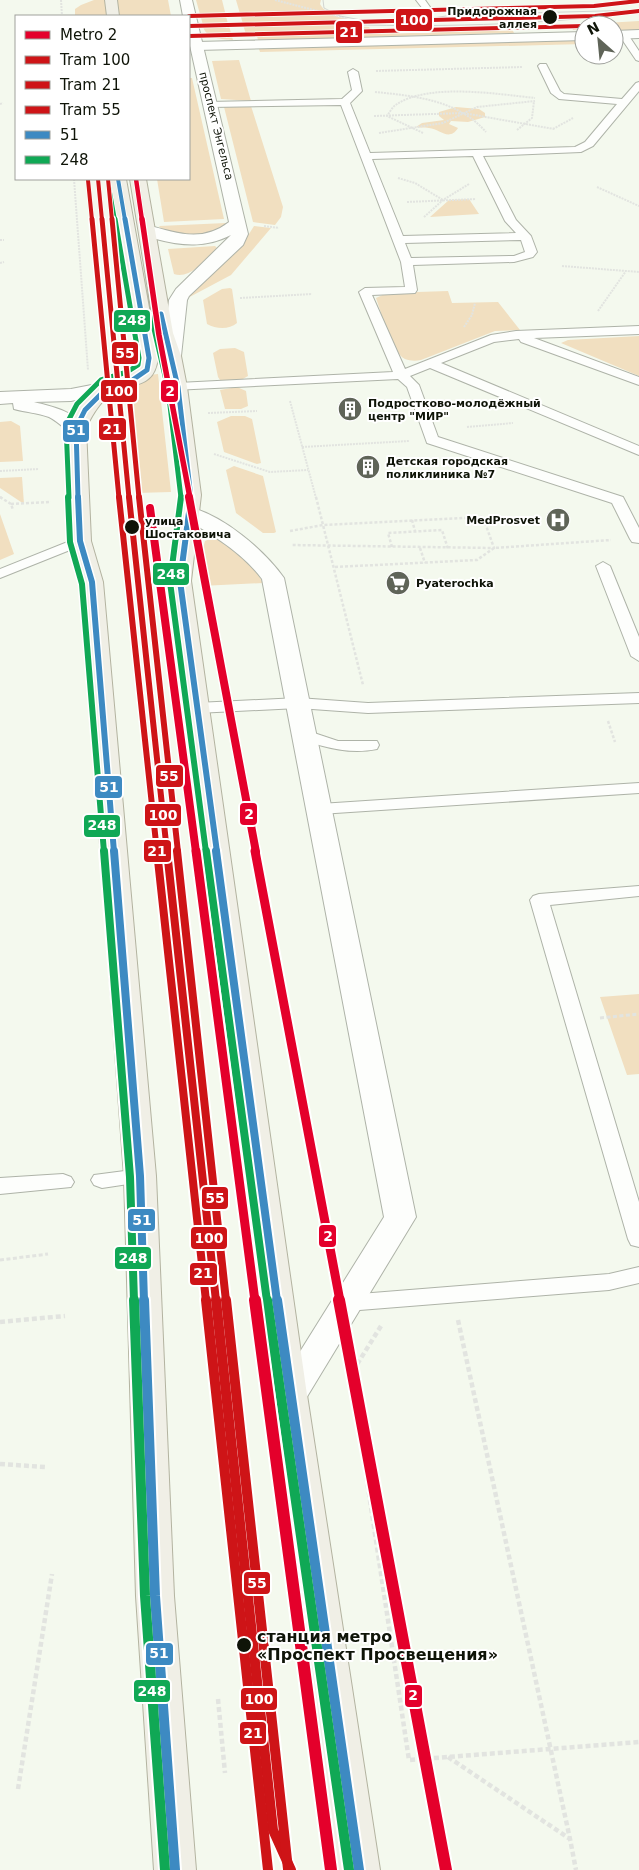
<svg xmlns="http://www.w3.org/2000/svg" width="639" height="1870" font-family="'DejaVu Sans',sans-serif">
	<style>
		.green { fill: #f1dfc0 }
		.lines { fill: none; stroke-linecap: round; stroke-linejoin: round }
		.service-casing { stroke: #aeb3a8; stroke-width: 2 }
		.minor-casing { stroke: #aeb3a8; stroke-width: 2 }
		.tertiary-casing { stroke: #aeb3a8; stroke-width: 2 }
		.secondary-casing { stroke: #aeb3a8; stroke-width: 2 }
		.primary-casing { stroke: #b3b3a0; stroke-width: 2 }
		.path-far3 { stroke: #e2e4e0; stroke-width: 2; stroke-dasharray: 2 1; stroke-linecap: butt }
		.path-far2 { stroke: #e2e4e0; stroke-width: 2.5; stroke-dasharray: 3 2; stroke-linecap: butt }
		.path-far1 { stroke: #e2e4e0; stroke-width: 3; stroke-dasharray: 4 2.5; stroke-linecap: butt }
		.path { stroke: #e2e4e0; stroke-width: 4.5; stroke-dasharray: 5 3; stroke-linecap: butt }
		.service { fill: #fdfefc; fill-rule: evenodd }
		.minor { fill: #fdfefc; fill-rule: evenodd }
		.tertiary { fill: #fdfefc; fill-rule: evenodd }
		.secondary { fill: #fdfefc; fill-rule: evenodd }
		.primary { fill: #f0efe6; fill-rule: evenodd }
		.tram { stroke: #d2d4d0; stroke-width: 1 }
		.bus-1-far4-casing { stroke: #fff; stroke-width: 5.5 }
		.bus-1-far3-casing { stroke: #fff; stroke-width: 8 }
		.bus-1-far2-casing { stroke: #fff; stroke-width: 9 }
		.bus-1-far1-casing { stroke: #fff; stroke-width: 12 }
		.bus-1-casing { stroke: #fff; stroke-width: 14 }
		.bus-2-far4-casing { stroke: #fff; stroke-width: 5.5 }
		.bus-2-far3-casing { stroke: #fff; stroke-width: 8 }
		.bus-2-far2-casing { stroke: #fff; stroke-width: 9 }
		.bus-2-far1-casing { stroke: #fff; stroke-width: 12 }
		.bus-2-casing { stroke: #fff; stroke-width: 14 }
		.bus-1-far4 { stroke: #3d8ac2; stroke-width: 4 }
		.bus-1-far3 { stroke: #3d8ac2; stroke-width: 5 }
		.bus-1-far2 { stroke: #3d8ac2; stroke-width: 6 }
		.bus-1-far1 { stroke: #3d8ac2; stroke-width: 8 }
		.bus-1 { stroke: #3d8ac2; stroke-width: 10 }
		.bus-2-far4 { stroke: #10a855; stroke-width: 4 }
		.bus-2-far3 { stroke: #10a855; stroke-width: 5 }
		.bus-2-far2 { stroke: #10a855; stroke-width: 6 }
		.bus-2-far1 { stroke: #10a855; stroke-width: 8 }
		.bus-2 { stroke: #10a855; stroke-width: 10 }
		.tram-1-far4-casing { stroke: #fff; stroke-width: 5.5 }
		.tram-1-far3-casing { stroke: #fff; stroke-width: 8 }
		.tram-1-far2-casing { stroke: #fff; stroke-width: 9 }
		.tram-1-far1-casing { stroke: #fff; stroke-width: 12 }
		.tram-1-casing { stroke: #fff; stroke-width: 14 }
		.tram-2-far4-casing { stroke: #fff; stroke-width: 5.5 }
		.tram-2-far3-casing { stroke: #fff; stroke-width: 8 }
		.tram-2-far2-casing { stroke: #fff; stroke-width: 9 }
		.tram-2-far1-casing { stroke: #fff; stroke-width: 12 }
		.tram-2-casing { stroke: #fff; stroke-width: 14 }
		.tram-3-far4-casing { stroke: #fff; stroke-width: 5.5 }
		.tram-3-far3-casing { stroke: #fff; stroke-width: 8 }
		.tram-3-far2-casing { stroke: #fff; stroke-width: 9 }
		.tram-3-far1-casing { stroke: #fff; stroke-width: 12 }
		.tram-3-casing { stroke: #fff; stroke-width: 14 }
		.tram-1-far4 { stroke: #ce1417; stroke-width: 4 }
		.tram-1-far3 { stroke: #ce1417; stroke-width: 5 }
		.tram-1-far2 { stroke: #ce1417; stroke-width: 6 }
		.tram-1-far1 { stroke: #ce1417; stroke-width: 8 }
		.tram-1 { stroke: #ce1417; stroke-width: 10 }
		.tram-2-far4 { stroke: #ce1417; stroke-width: 4 }
		.tram-2-far3 { stroke: #ce1417; stroke-width: 5 }
		.tram-2-far2 { stroke: #ce1417; stroke-width: 6 }
		.tram-2-far1 { stroke: #ce1417; stroke-width: 8 }
		.tram-2 { stroke: #ce1417; stroke-width: 10 }
		.tram-3-far4 { stroke: #ce1417; stroke-width: 4 }
		.tram-3-far3 { stroke: #ce1417; stroke-width: 5 }
		.tram-3-far2 { stroke: #ce1417; stroke-width: 6 }
		.tram-3-far1 { stroke: #ce1417; stroke-width: 8 }
		.tram-3 { stroke: #ce1417; stroke-width: 10 }
		.metro-1-far4-casing { stroke: #fff; stroke-width: 6 }
		.metro-1-far3-casing { stroke: #fff; stroke-width: 8 }
		.metro-1-far2-casing { stroke: #fff; stroke-width: 11 }
		.metro-1-far1-casing { stroke: #fff; stroke-width: 13 }
		.metro-1-casing { stroke: #fff; stroke-width: 16 }
		.metro-1-far4 { stroke: #e4002b; stroke-width: 4.5 }
		.metro-1-far3 { stroke: #e4002b; stroke-width: 5.5 }
		.metro-1-far2 { stroke: #e4002b; stroke-width: 8 }
		.metro-1-far1 { stroke: #e4002b; stroke-width: 9 }
		.metro-1 { stroke: #e4002b; stroke-width: 12 }
		.stop-dot { fill: #0f1408; stroke: #fff; stroke-width: 2 }
		.labels { text-anchor: middle; dominant-baseline: central; stroke-width: 4; stroke-linejoin: round; paint-order: stroke }
		.far-stop-label { font-size: 11px; font-weight: bold; fill: #0f1408; stroke: #fff; text-anchor: end }
		.far-street-label { font-size: 11px; fill: #0f1408; stroke: #fff }
		.far-poi-label { font-size: 11px; font-weight: bold; fill: #0f1408; stroke: #fff; text-anchor: start }
		.near-stop-label { font-size: 16px; font-weight: bold; fill: #0f1408; stroke: #fff; text-anchor: start }
		.line-badge { stroke: #fff; stroke-width: 2 }
		.badge-label { font-size: 14px; text-anchor: middle; font-weight: bold; fill: #fff }
	</style>
	<rect width="100%" height="100%" fill="#f4f9ee"/>
	<path class="green" d="M94,0H168L171,16H75V9L81,5Z
		M196,0H222L228,24L203,25Z
		M236,0H321L320,4C327,17 348,19 361,21L243,24Z
		M639,21V30L614,31V25H584V29L573,30L571,25Z
		M311,24L369,27L370,29L246,34L243,25Z
		M510,25L514,33L258,40L257,36L370,34L376,29Z
		M229,26L233,40C222,39 207,39 203,27Z
		M584,40V44L260,52L259,49Z
		M239,60L251,101L221,99L212,61Z
		M189,78H192L224,219L164,222L157,179H189Z
		M251,106L283,207L281,217L275,225L253,222L224,107Z
		M456,107L479,109L485,113V117L468,122L451,121L449,124L458,128C449,142 440,129 429,128C424,127 420,128 416,127L422,123L444,120L439,116V112Z
		M469,199L479,214L430,217L449,200Z
		M226,223V226L194,238L162,230L159,226Z
		M254,226L271,228L231,275L184,300L244,242Z
		M215,246L218,249C207,258 190,280 174,274L168,249Z
		M230,288L232,289L237,323C229,330 216,329 207,324L203,300L222,289Z
		M448,291L452,303L498,302L520,330L495,331L421,360C416,361 410,361 405,359C392,353 381,312 376,298L387,293Z
		M639,336V376L561,343L568,340Z
		M235,348L244,352L248,376L241,380H220L218,377L213,353L220,349Z
		M158,374L171,492L136,493L128,397L149,375Z
		M237,387L246,391L248,406L241,409H225L220,390Z
		M231,416H245L252,419L261,463L257,464L224,452L217,422Z
		M11,421L20,426L23,461L0,462V422Z
		M234,466L263,476L276,532L274,533H263L236,513L226,470Z
		M22,477L24,504L0,488V478Z
		M0,514L14,554L0,560Z
		M214,537L219,539L253,565L263,583L201,586L199,563L205,541Z
		M639,994V1074L627,1075L600,997Z"/>
	<g class="lines">
		<g class="service-casing">
			<path id="service" d="M416,0H425L430,7L423,9Z
				M621,33H627L639,51V61L636,60L619,35Z
				M540,64H546L560,91L564,94L622,99L636,83L639,82V91L593,146L581,152L483,156L516,220L531,236L537,252L533,257L514,262L413,265L417,290L415,293L372,295L405,369L491,335L516,331L639,326V334L534,338L639,377V385L521,342L519,339L494,342L441,363L639,446V455L430,368L410,376L419,385L438,437L623,497L639,528V543L632,542L630,539L612,503L427,443L407,387L398,379L173,390L172,387L173,384L178,383L393,372L359,292L365,288L405,287L401,262L341,105L211,107L206,104L208,102L342,99L352,90L348,72L353,69L358,72L362,91L350,103L370,153L575,147L585,142L617,104L559,99L551,93L538,66ZM473,156L505,221L516,233L403,236L372,159ZM521,240L525,252L514,256L411,258L405,243Z
				M80,537L87,541L85,544L0,578V569Z
				M603,562L610,566L639,637V661L631,656L596,566Z
				M639,693V703L368,713L298,708L197,713L189,708L197,703L298,698L368,703Z
				M305,730L338,741H377L379,745L377,749C349,755 325,747 299,739L297,735L299,731Z
				M639,783V793L320,814L314,813L311,809L314,805L320,804Z
				M639,886V896L550,905L639,1202V1247L631,1245L628,1239L530,900L533,896L539,894Z
				M140,1169L148,1171L151,1176L148,1181L102,1188L94,1185L91,1180L94,1175Z
				M63,1174L71,1177L74,1182L71,1187L0,1194V1178Z
				M639,1267V1283L609,1290L347,1311L339,1309L336,1303L339,1297L347,1295L609,1274Z"/>
		</g>
		<g class="minor-casing">
			<path id="minor" d="M189,507C223,515 264,550 284,578L416,1217L302,1405L290,1409L278,1405L273,1395L384,1217L262,579C241,551 211,534 182,517L179,513L182,509Z"/>
		</g>
		<g class="tertiary-casing">
			<path id="tertiary" d="M639,30V38L614,39V31Z
				M584,32V40L197,50L190,46L197,42Z"/>
		</g>
		<g class="secondary-casing">
			<path id="secondary" d="M180,0H192L248,234L243,245L189,296L187,300L181,356L179,360H165L163,356L169,300L176,289L231,235C206,248 182,246 156,239C149,237 142,235 139,230L147,225C177,233 202,243 229,222L189,41V16H183Z
				M107,382L114,384L116,388L114,392L71,401L34,402C53,407 74,411 86,428L83,432C67,436 62,423 49,417C38,413 25,412 14,409L13,403L0,404V392L71,389Z"/>
		</g>
		<g class="primary-casing">
			<path id="primary" d="M105,0H117L119,16H107Z
				M110,179H126L158,358C154,387 137,382 115,392C102,398 92,415 86,428L91,541L103,582L156,1176L174,1596L196,1870H154L136,1596L124,1176L81,582L69,541L66,428L78,406L100,384L134,372L138,368L140,358Z
				M130,179H146L173,333L181,356L187,387L201,495L191,581L307,1395L380,1870H338L273,1395L169,581L181,495L169,387L163,356L155,333Z"/>
		</g>
		<path class="path-far3" d="M61,0L62,16
			M275,0L348,19
			M376,71L522,67
			M375,92C415,96 458,100 486,132
			M0,104L3,103
			M374,116L463,113L554,129
			M553,129L573,118
			M517,130L532,118L534,101
			M379,133L443,123L477,107L535,101
			M423,133L387,116C390,112 392,107 397,104C430,83 497,94 535,98
			M398,178L415,183L443,200
			M74,179L88,370
			M597,187L639,206
			M407,202L476,199
			M424,217L443,200L469,184
			M264,226L279,228
			M0,240H4
			M0,263L4,262
			M562,266L639,272
			M240,298L312,294
			M598,311L626,271
			M464,327L472,315L475,303
			M290,401L316,498
			M445,408L465,402
			M208,413L257,411
			M467,427L513,423
			M302,447L409,441
			M214,454L270,472L308,470
			M0,471L39,469
			M0,497L2,498"/>
		<path class="path-far2" d="M0,497L11,504L13,510
			M316,497L363,685
			M140,498L141,514
			M11,504L51,502
			M412,520L415,531
			M290,531L323,525L483,517L494,548L292,545
			M392,547L388,533L442,530L448,549
			M420,548L425,563
			M335,567L477,560L494,548L611,540
			M608,721L615,742"/>
		<path class="path-far1" d="M600,1018L639,1014
			M0,1260L48,1254"/>
		<path class="path" d="M458,1320L570,1839
			M0,1322L65,1316
			M381,1326L351,1374L409,1760L639,1742
			M0,1464L45,1467
			M218,1699L225,1773
			M448,1757L570,1839L576,1870
			M18,1789L52,1574"/>
		<use href="#service" class="service"/>
		<use href="#minor" class="minor"/>
		<use href="#tertiary" class="tertiary"/>
		<use href="#secondary" class="secondary"/>
		<use href="#primary" class="primary"/>
		<path class="tram" d="M323,0L324,8L340,16L361,20
			M426,19L453,15L639,10
			M310,23C412,28 517,26 618,15"/>
		<g class="bus-1-far4-casing">
			<path id="bus-1-far4" d="M118,179L125,220"/>
		</g>
		<g class="bus-1-far3-casing">
			<path id="bus-1-far3" d="M161,314L178,387L191,498
				M78,498L76,428L85,410L107,388L131,381L147,370L149,358L125,219"/>
		</g>
		<g class="bus-1-far2-casing">
			<path id="bus-1-far2" d="M78,497L80,541L92,582L114,852
				M191,497L180,581L217,852"/>
		</g>
		<g class="bus-1-far1-casing">
			<path id="bus-1-far1" d="M114,851L140,1176L144,1301
				M216,851L277,1301"/>
		</g>
		<g class="bus-1-casing">
			<path id="bus-1" d="M144,1300L155,1596L175,1870
				M277,1300L359,1870"/>
		</g>
		<g class="bus-2-far4-casing">
			<path id="bus-2-far4" d="M108,181L115,220"/>
		</g>
		<g class="bus-2-far3-casing">
			<path id="bus-2-far3" d="M151,316L168,389L181,498
				M69,498L66,425L77,404L101,380L127,372L138,365L139,358L115,219"/>
		</g>
		<g class="bus-2-far2-casing">
			<path id="bus-2-far2" d="M68,497L70,542L82,584L104,852
				M181,497L170,582L206,852"/>
		</g>
		<g class="bus-2-far1-casing">
			<path id="bus-2-far1" d="M104,851L130,1177L134,1301
				M206,851L267,1301"/>
		</g>
		<g class="bus-2-casing">
			<path id="bus-2" d="M134,1300L145,1596L165,1870
				M267,1300L349,1870"/>
		</g>
		<use href="#bus-1-far4" class="bus-1-far4"/>
		<use href="#bus-1-far3" class="bus-1-far3"/>
		<use href="#bus-1-far2" class="bus-1-far2"/>
		<use href="#bus-1-far1" class="bus-1-far1"/>
		<use href="#bus-1" class="bus-1"/>
		<use href="#bus-2-far4" class="bus-2-far4"/>
		<use href="#bus-2-far3" class="bus-2-far3"/>
		<use href="#bus-2-far2" class="bus-2-far2"/>
		<use href="#bus-2-far1" class="bus-2-far1"/>
		<use href="#bus-2" class="bus-2"/>
		<g class="tram-1-far4-casing">
			<path id="tram-1-far4" d="M189,26L595,16L639,11
				M98,179L102,220"/>
		</g>
		<g class="tram-1-far3-casing">
			<path id="tram-1-far3" d="M102,219L129,498"/>
		</g>
		<g class="tram-1-far2-casing">
			<path id="tram-1-far2" d="M129,497L167,852"/>
		</g>
		<g class="tram-1-far1-casing">
			<path id="tram-1-far1" d="M167,851L216,1301"/>
		</g>
		<g class="tram-1-casing">
			<path id="tram-1" d="M216,1300L273,1830L291,1870"/>
		</g>
		<g class="tram-2-far4-casing">
			<path id="tram-2-far4" d="M189,36L584,26
				M88,180L92,220"/>
		</g>
		<g class="tram-2-far3-casing">
			<path id="tram-2-far3" d="M92,219L119,498"/>
		</g>
		<g class="tram-2-far2-casing">
			<path id="tram-2-far2" d="M119,497L157,852"/>
		</g>
		<g class="tram-2-far1-casing">
			<path id="tram-2-far1" d="M157,851L206,1301"/>
		</g>
		<g class="tram-2-casing">
			<path id="tram-2" d="M206,1300L268,1870"/>
		</g>
		<g class="tram-3-far4-casing">
			<path id="tram-3-far4" d="M189,16L594,6L638,1
				M108,179L112,220"/>
		</g>
		<g class="tram-3-far3-casing">
			<path id="tram-3-far3" d="M112,219L139,498"/>
		</g>
		<g class="tram-3-far2-casing">
			<path id="tram-3-far2" d="M139,497L178,852"/>
		</g>
		<g class="tram-3-far1-casing">
			<path id="tram-3-far1" d="M177,851L226,1301"/>
		</g>
		<g class="tram-3-casing">
			<path id="tram-3" d="M226,1300L288,1869"/>
		</g>
		<use href="#tram-1-far4" class="tram-1-far4"/>
		<use href="#tram-1-far3" class="tram-1-far3"/>
		<use href="#tram-1-far2" class="tram-1-far2"/>
		<use href="#tram-1-far1" class="tram-1-far1"/>
		<use href="#tram-1" class="tram-1"/>
		<use href="#tram-2-far4" class="tram-2-far4"/>
		<use href="#tram-2-far3" class="tram-2-far3"/>
		<use href="#tram-2-far2" class="tram-2-far2"/>
		<use href="#tram-2-far1" class="tram-2-far1"/>
		<use href="#tram-2" class="tram-2"/>
		<use href="#tram-3-far4" class="tram-3-far4"/>
		<use href="#tram-3-far3" class="tram-3-far3"/>
		<use href="#tram-3-far2" class="tram-3-far2"/>
		<use href="#tram-3-far1" class="tram-3-far1"/>
		<use href="#tram-3" class="tram-3"/>
		<g class="metro-1-far4-casing">
			<path id="metro-1-far4" d="M136,179L142,220"/>
		</g>
		<g class="metro-1-far3-casing">
			<path id="metro-1-far3" d="M142,219L159,335L190,498"/>
		</g>
		<g class="metro-1-far2-casing">
			<path id="metro-1-far2" d="M189,497L256,852
				M150,508L196,852"/>
		</g>
		<g class="metro-1-far1-casing">
			<path id="metro-1-far1" d="M196,851L255,1301
				M255,851L340,1301"/>
		</g>
		<g class="metro-1-casing">
			<path id="metro-1" d="M255,1300L331,1870
				M339,1300L446,1870"/>
		</g>
		<use href="#metro-1-far4" class="metro-1-far4"/>
		<use href="#metro-1-far3" class="metro-1-far3"/>
		<use href="#metro-1-far2" class="metro-1-far2"/>
		<use href="#metro-1-far1" class="metro-1-far1"/>
		<use href="#metro-1" class="metro-1"/>
	</g>
	<defs>
		<g id="building-disc" transform="scale(1.25)"><circle r="9.5" fill="#5f6458" stroke="#fff"/><path d="M-4-6H4V6H1V3H-1V6H-4ZM-2.5-4.3h1.7v1.8h-1.7ZM.8-4.3h1.7v1.8H.8ZM-2.5-1h1.7V.8h-1.7ZM.8-1h1.7V.8H.8Z" fill="#fff"/></g>
		<g id="hospital-disc" transform="scale(1.25)"><circle r="9.5" fill="#5f6458" stroke="#fff"/><path d="M-5-5h3v3.5h4V-5h3V5h-3V1.5h-4V5h-3Z" fill="#fff"/></g>
		<g id="supermarket-disc" transform="scale(1.25)"><circle r="9.5" fill="#5f6458" stroke="#fff"/><path d="M-6-5.5h2.5l.6 2H6L4.5 2H-2.5L-4.4-4H-6ZM-1.5 3.2a1.3 1.3 0 1 0 .1 0ZM3 3.2a1.3 1.3 0 1 0 .1 0Z" fill="#fff"/></g>
	</defs>
	<g fill-rule="evenodd">
		<use href="#building-disc" x="350" y="409"/>
		<use href="#building-disc" x="368" y="467"/>
		<use href="#hospital-disc" x="558" y="520"/>
		<use href="#supermarket-disc" x="398" y="583"/>
	</g>
	<g class="stop-dot">
		<circle cx="550" cy="17" r="8"/>
		<circle cx="132" cy="527" r="8"/>
		<circle cx="244" cy="1645" r="8"/>
	</g>
	<g class="labels">
		<g class="far-stop-label">
			<text x="537" y="11">Придорожная<tspan x="537" dy="13">аллея</tspan></text>
			<text x="145" y="521" text-anchor="start">улица<tspan x="145" dy="13">Шостаковича</tspan></text>
		</g>
		<g class="far-street-label">
			<text transform="translate(216 126) rotate(76)">проспект Энгельса</text>
		</g>
		<g class="far-poi-label">
			<text x="368" y="403">Подростково-молодёжный<tspan x="368" dy="13">центр "МИР"</tspan></text>
			<text x="386" y="461">Детская городская<tspan x="386" dy="13">поликлиника №7</tspan></text>
			<text x="540" y="520" text-anchor="end">MedProsvet</text>
			<text x="416" y="583">Pyaterochka</text>
		</g>
		<g class="near-stop-label">
			<text x="257" y="1636">станция метро<tspan x="257" dy="18">«Проспект Просвещения»</tspan></text>
		</g>
	</g>
	<g class="line-badge">
		<rect x="395" y="8" width="38" height="24" rx="5" fill="#ce1417"/>
		<rect x="335" y="20" width="28" height="24" rx="5" fill="#ce1417"/>
		<rect x="113" y="309" width="38" height="24" rx="5" fill="#10a855"/>
		<rect x="111" y="341" width="28" height="24" rx="5" fill="#ce1417"/>
		<rect x="100" y="379" width="38" height="24" rx="5" fill="#ce1417"/>
		<rect x="160" y="379" width="19" height="24" rx="5" fill="#e4002b"/>
		<rect x="98" y="417" width="29" height="24" rx="5" fill="#ce1417"/>
		<rect x="62" y="419" width="28" height="24" rx="5" fill="#3d8ac2"/>
		<rect x="152" y="562" width="38" height="24" rx="5" fill="#10a855"/>
		<rect x="155" y="764" width="29" height="24" rx="5" fill="#ce1417"/>
		<rect x="94" y="775" width="29" height="24" rx="5" fill="#3d8ac2"/>
		<rect x="239" y="802" width="19" height="24" rx="5" fill="#e4002b"/>
		<rect x="144" y="803" width="38" height="24" rx="5" fill="#ce1417"/>
		<rect x="83" y="814" width="38" height="24" rx="5" fill="#10a855"/>
		<rect x="143" y="839" width="29" height="24" rx="5" fill="#ce1417"/>
		<rect x="201" y="1186" width="28" height="24" rx="5" fill="#ce1417"/>
		<rect x="127" y="1208" width="29" height="24" rx="5" fill="#3d8ac2"/>
		<rect x="318" y="1224" width="19" height="24" rx="5" fill="#e4002b"/>
		<rect x="190" y="1226" width="38" height="24" rx="5" fill="#ce1417"/>
		<rect x="114" y="1246" width="38" height="24" rx="5" fill="#10a855"/>
		<rect x="189" y="1262" width="29" height="24" rx="5" fill="#ce1417"/>
		<rect x="243" y="1571" width="28" height="24" rx="5" fill="#ce1417"/>
		<rect x="145" y="1642" width="29" height="24" rx="5" fill="#3d8ac2"/>
		<rect x="133" y="1679" width="38" height="24" rx="5" fill="#10a855"/>
		<rect x="404" y="1684" width="19" height="24" rx="5" fill="#e4002b"/>
		<rect x="240" y="1687" width="38" height="24" rx="5" fill="#ce1417"/>
		<rect x="239" y="1721" width="28" height="24" rx="5" fill="#ce1417"/>
	</g>
	<g class="badge-label">
		<text x="414" y="25">100</text>
		<text x="349" y="37">21</text>
		<text x="132" y="325">248</text>
		<text x="125" y="358">55</text>
		<text x="119" y="396">100</text>
		<text x="170" y="396">2</text>
		<text x="112" y="434">21</text>
		<text x="76" y="435">51</text>
		<text x="171" y="579">248</text>
		<text x="169" y="781">55</text>
		<text x="109" y="792">51</text>
		<text x="249" y="819">2</text>
		<text x="163" y="820">100</text>
		<text x="102" y="830">248</text>
		<text x="157" y="856">21</text>
		<text x="215" y="1203">55</text>
		<text x="142" y="1225">51</text>
		<text x="328" y="1241">2</text>
		<text x="209" y="1243">100</text>
		<text x="133" y="1263">248</text>
		<text x="203" y="1278">21</text>
		<text x="257" y="1588">55</text>
		<text x="159" y="1658">51</text>
		<text x="152" y="1696">248</text>
		<text x="413" y="1700">2</text>
		<text x="259" y="1704">100</text>
		<text x="253" y="1738">21</text>
	</g>
	<rect x="15" y="15" width="175" height="165" fill="#ffffff" stroke="#9fa19c"/>
	<rect x="25" y="31" width="25" height="8" fill="#e4002b" stroke="#9fa19c"/>
	<text x="60" y="40" font-size="15" fill="#0f1408">Metro 2</text>
	<rect x="25" y="56" width="25" height="8" fill="#ce1417" stroke="#9fa19c"/>
	<text x="60" y="65" font-size="15" fill="#0f1408">Tram 100</text>
	<rect x="25" y="81" width="25" height="8" fill="#ce1417" stroke="#9fa19c"/>
	<text x="60" y="90" font-size="15" fill="#0f1408">Tram 21</text>
	<rect x="25" y="106" width="25" height="8" fill="#ce1417" stroke="#9fa19c"/>
	<text x="60" y="115" font-size="15" fill="#0f1408">Tram 55</text>
	<rect x="25" y="131" width="25" height="8" fill="#3d8ac2" stroke="#9fa19c"/>
	<text x="60" y="140" font-size="15" fill="#0f1408">51</text>
	<rect x="25" y="156" width="25" height="8" fill="#10a855" stroke="#9fa19c"/>
	<text x="60" y="165" font-size="15" fill="#0f1408">248</text>
	<g transform="translate(599 40) rotate(333)"><circle r="24" fill="#ffffff" stroke="#9fa19c"/>
	<path d="M0-4L9 19L0 12L-9 19Z" fill="#5f6458"/>
	<text y="-8" font-size="14" font-weight="bold" text-anchor="middle" fill="#0f1408">N</text>
	</g>
</svg>
